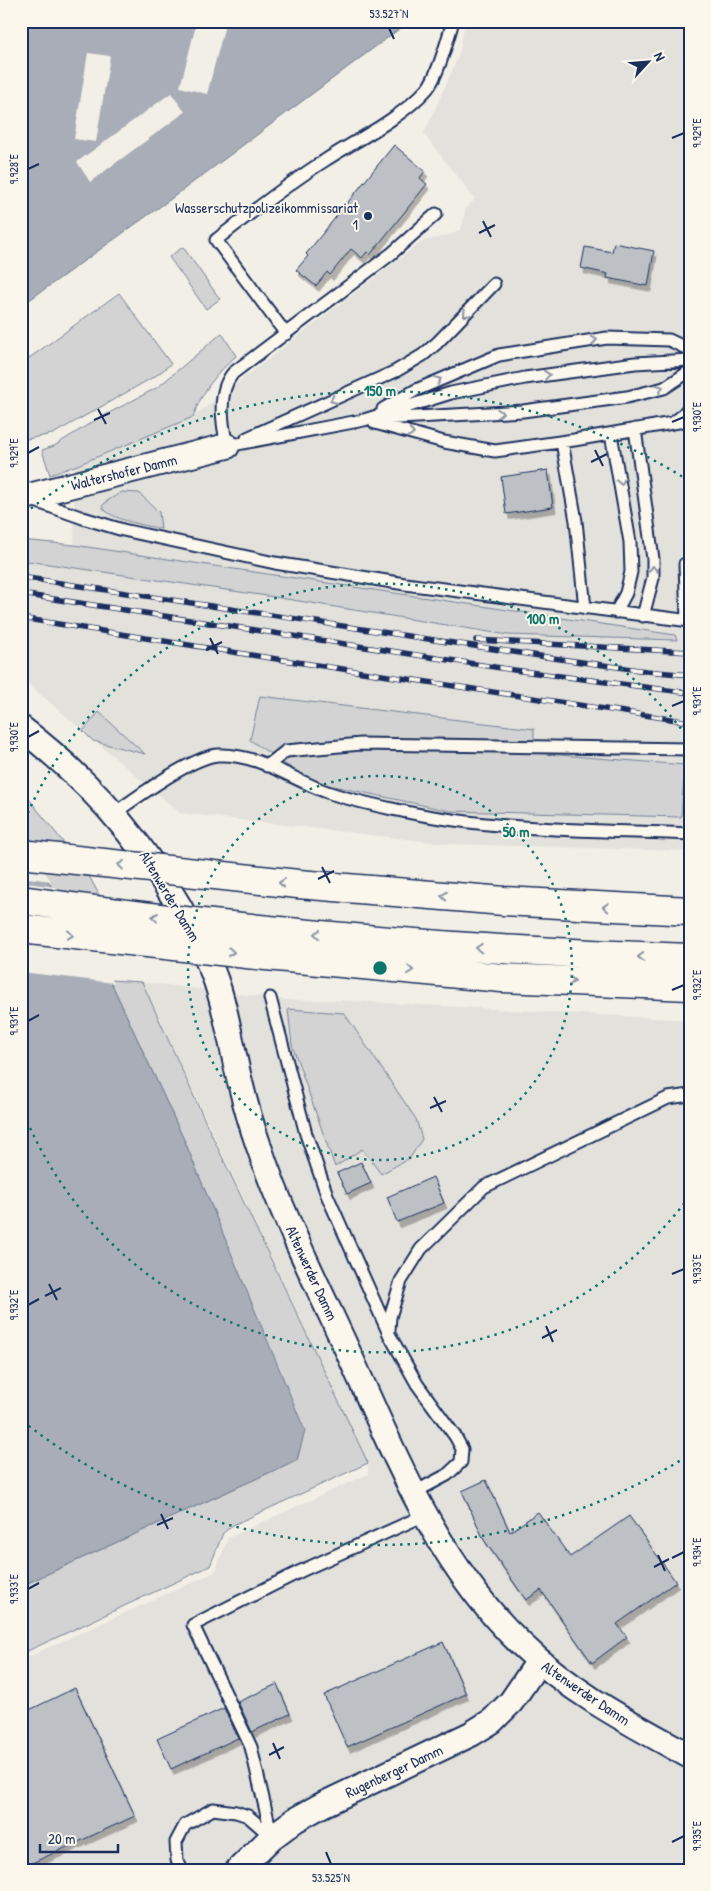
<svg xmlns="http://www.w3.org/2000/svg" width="711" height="1891" font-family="'Patrick Hand',sans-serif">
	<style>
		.built { fill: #e2e1dc }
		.green { fill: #d2d3d2; stroke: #768198 }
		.water { fill: #a9adb7; stroke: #707b93 }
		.pier { fill: #f2efe6 }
		.building { fill: #bdc0c4; stroke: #1b2f5e; filter: url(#shadow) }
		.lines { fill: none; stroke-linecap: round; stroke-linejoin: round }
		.lane-casing { stroke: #1b2f5e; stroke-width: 15 }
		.street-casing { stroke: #1b2f5e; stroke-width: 28 }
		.lane { stroke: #fbf7ec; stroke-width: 11 }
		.street { stroke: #fbf7ec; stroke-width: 24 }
		.rail-casing { stroke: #1b2f5e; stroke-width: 5.5 }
		.rail { stroke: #fbf7ec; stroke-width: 4; stroke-dasharray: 11; stroke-linecap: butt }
		.highway-bridge-casing { stroke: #1b2f5e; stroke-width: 31; stroke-linecap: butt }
		.highway-bridge { stroke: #fbf7ec; stroke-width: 28 }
		.oneway { stroke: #8b93a5 }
		.ticks { fill: none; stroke: #1b2f5e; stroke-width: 2 }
		.ring { fill: none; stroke: #0f766e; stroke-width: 2.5; stroke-dasharray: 2.5 5 }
		.poi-dot { fill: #1b2f5e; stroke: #fbf7ec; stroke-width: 2 }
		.labels { text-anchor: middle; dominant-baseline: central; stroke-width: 4; stroke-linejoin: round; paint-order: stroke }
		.poi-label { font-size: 15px; fill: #1b2f5e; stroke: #fbf7ec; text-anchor: end }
		.street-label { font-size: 15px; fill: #1b2f5e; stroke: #fbf7ec }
		.centre { fill: #0f766e; stroke: #fbf7ec; stroke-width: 2.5 }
		.ring-label { font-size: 15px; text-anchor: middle; font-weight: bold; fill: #0f766e; stroke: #fbf7ec; stroke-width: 4; stroke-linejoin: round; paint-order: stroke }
		.neatline { fill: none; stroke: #1b2f5e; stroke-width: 2 }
		.ticks-label { font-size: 12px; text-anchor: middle; fill: #1b2f5e }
	</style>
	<defs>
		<filter id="shadow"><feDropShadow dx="3" dy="5.5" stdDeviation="0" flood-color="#0004"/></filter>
	</defs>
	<rect width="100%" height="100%" fill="#f2efe6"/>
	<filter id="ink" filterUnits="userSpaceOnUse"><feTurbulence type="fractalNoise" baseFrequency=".02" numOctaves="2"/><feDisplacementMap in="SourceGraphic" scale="10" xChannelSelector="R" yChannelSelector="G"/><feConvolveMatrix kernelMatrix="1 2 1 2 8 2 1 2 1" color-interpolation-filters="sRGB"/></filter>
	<g filter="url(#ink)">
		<path class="built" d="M465,21H690V851L449,844L180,813L21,678V560L274,597L508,635L677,640L675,635L74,545L75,466L193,417L412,249L424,241L453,234L460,230L463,224L465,209L475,199L424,134L459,55Z
			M142,982L288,1000H336L690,1020V1870H21V1660L215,1572L228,1538L368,1474V1463Z"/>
		<path class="green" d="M183,247L220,299L206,309L169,257Z
			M119,293L171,364L157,375L53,434L21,440V364Z
			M222,333L236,356C216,374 202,391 193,417L75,466L50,475L42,450L54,446L94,421L158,387Z
			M122,492L139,493L159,512L161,529C146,525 108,520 102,506L107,501Z
			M21,540L74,545L675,635L677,640L508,635L274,597L21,560Z
			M260,696L534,729V753L685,765L681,817L450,811L310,781L250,740Z
			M99,712L145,754L93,741L83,731Z
			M21,789L87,872L107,910L68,908L21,847Z
			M110,980L142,982L207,1125L368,1463L233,1525L223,1533L210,1566L21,1654V1586L297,1460L304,1431L185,1142Z
			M288,1009L344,1013L416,1119L422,1139L410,1158L381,1174L362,1149L335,1167L292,1045Z"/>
		<path class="water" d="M21,21H410L172,198L21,306Z
			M21,847L36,863L53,889L110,980L185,1142L305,1431L297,1460L21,1586Z"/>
		<path class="pier" d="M197,21H226L207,94L180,87Z
			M88,53L110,56L96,142L74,139Z
			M171,93L185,112L90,182L77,162Z
			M21,844L38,862L51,881L21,877Z
			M21,882L55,887L70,907L114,983L21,972Z"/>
		<path class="building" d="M394,145L425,171L420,178L427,184L370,255L367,252L362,258L351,249L330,275L327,272L316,286L296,270L308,256L306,254Z
			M614,243L654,251L648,286L607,278L608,274L581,268L585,247L612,252Z
			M548,470L553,507L506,514L501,477Z
			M361,1162L371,1183L347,1194L337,1173Z
			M433,1177L444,1203L397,1222L387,1197Z
			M486,1480L510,1532L538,1512L570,1557L629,1516L676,1582L617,1624L627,1637L592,1663L541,1590L526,1600L484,1540L462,1491Z
			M443,1642L466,1694L347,1747L324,1695Z
			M277,1684L290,1714L252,1732L238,1702Z
			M75,1688L135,1816L21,1868V1714Z
			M224,1708L238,1738L171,1769L157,1739Z"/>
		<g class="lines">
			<g class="lane-casing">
				<path id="lane" d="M286,334L216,240C251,213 286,185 324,161C358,139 399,120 427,89C438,76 448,38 453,21
					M383,409L416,390L499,355L607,338L669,340L690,350
					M381,419L523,411L627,397L664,388L690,371
					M674,422L682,416L690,406
					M375,423L444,442L495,451L574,440L690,420
					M635,429L653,559V578L643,616
					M611,434L630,542L631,572L626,593L616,612
					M247,438L396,371L423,355L437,343L494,284
					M562,442L576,521L585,608
					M227,446L364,420L451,393L525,378L635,363L690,360
					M227,446C222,423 217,392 233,373L391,254L436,214
					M32,500L83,518L123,530L275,563L405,584L690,621
					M687,620L685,564L690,563
					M267,766L286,751L361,744L690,749
					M113,814C136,798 191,757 218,755C257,753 291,779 327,792C350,800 374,805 397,810C492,831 592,830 690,834
					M270,998L306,1134L327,1195L389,1334L417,1384L455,1436L462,1449L461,1462L447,1475L413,1493
					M389,1330L390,1317L401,1281L421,1249L484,1187L668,1098L690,1095
					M272,1837L251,1747L193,1625L301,1571L425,1515
					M182,1870L177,1860L176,1842L185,1825L213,1809L236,1812L248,1816L272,1837"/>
			</g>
			<g class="street-casing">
				<path id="street" d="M21,498L227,446
					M21,728C92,782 151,851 192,930C201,946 210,963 216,981C228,1015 232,1052 241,1086C246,1107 252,1127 259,1147C282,1215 315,1280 345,1345C393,1450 436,1563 521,1644C570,1692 630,1723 690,1756
					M238,1870L272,1837L295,1820L322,1805L471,1734L492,1721L511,1702L539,1661"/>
			</g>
			<use href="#lane" class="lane"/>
			<use href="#street" class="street"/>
			<g class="rail-casing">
				<path id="rail" d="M21,577L546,657L646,671L690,675
					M21,594L514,670L690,693
					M21,618L264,657L690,722
					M476,640L690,652"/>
			</g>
			<use href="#rail" class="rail"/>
			<g class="highway-bridge-casing">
				<path id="highway-bridge" d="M21,854L298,884L504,901L690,911
					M21,900C243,931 466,951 690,958
					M21,929L256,955L502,978L690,986"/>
			</g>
			<use href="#highway-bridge" class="highway-bridge"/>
		</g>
		<defs><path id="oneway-chevron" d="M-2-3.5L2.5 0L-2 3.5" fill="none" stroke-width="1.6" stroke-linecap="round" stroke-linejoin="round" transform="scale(1.25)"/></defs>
		<g class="oneway">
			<use href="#oneway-chevron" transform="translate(466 314) rotate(134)"/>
			<use href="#oneway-chevron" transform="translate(594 340) rotate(-9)"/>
			<use href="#oneway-chevron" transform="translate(547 375) rotate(-7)"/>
			<use href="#oneway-chevron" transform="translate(438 380) rotate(-25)"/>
			<use href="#oneway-chevron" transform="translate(660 388) rotate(-20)"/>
			<use href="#oneway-chevron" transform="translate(333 400) rotate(155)"/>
			<use href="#oneway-chevron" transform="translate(500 413) rotate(-3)"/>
			<use href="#oneway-chevron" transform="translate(411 433) rotate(15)"/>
			<use href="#oneway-chevron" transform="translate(621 482) rotate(79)"/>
			<use href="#oneway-chevron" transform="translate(653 569) rotate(-91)"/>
			<use href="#oneway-chevron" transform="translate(121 865) rotate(-173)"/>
			<use href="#oneway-chevron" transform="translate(282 883) rotate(-174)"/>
			<use href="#oneway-chevron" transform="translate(444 896) rotate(-175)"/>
			<use href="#oneway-chevron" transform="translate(606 907) rotate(-177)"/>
			<use href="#oneway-chevron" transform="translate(155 917) rotate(-174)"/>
			<use href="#oneway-chevron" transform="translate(317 934) rotate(-175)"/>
			<use href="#oneway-chevron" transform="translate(70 935) rotate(6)"/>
			<use href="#oneway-chevron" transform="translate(479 948) rotate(-176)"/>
			<use href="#oneway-chevron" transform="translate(231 952) rotate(6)"/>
			<use href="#oneway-chevron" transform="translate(641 957) rotate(-178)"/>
			<use href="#oneway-chevron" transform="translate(410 970) rotate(5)"/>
			<use href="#oneway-chevron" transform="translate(572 981) rotate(2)"/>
		</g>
	</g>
	<path class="ticks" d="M389,28L394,39M672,138L684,133M28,169L39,164M483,221L491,237M479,233L495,225M98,409L106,424M94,420L110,413M672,422L684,417M595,450L603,466M28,453L39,447M591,462L607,454M210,638L218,654M206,650L222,642M672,706L684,701M28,737L39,731M322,867L330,883M318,879L334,871M672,990L684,985M28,1021L39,1015M434,1097L442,1112M430,1108L446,1101M672,1274L684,1269M49,1284L57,1300M45,1296L61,1288M28,1305L39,1299M546,1326L553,1342M542,1338L557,1330M161,1514L168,1529M157,1525L173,1518M658,1555L665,1571M672,1558L684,1552M654,1567L669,1559M28,1589L39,1583M273,1743L280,1759M269,1755L284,1747M672,1842L684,1836M326,1852L331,1864"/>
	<g class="ring">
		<circle cx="380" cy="968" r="192"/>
		<path d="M689 1197A385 385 0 0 1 22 1109M22 827A385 385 0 0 1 689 739"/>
		<path d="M686 1457A577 577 0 0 1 25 1423M25 513A577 577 0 0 1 686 479"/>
	</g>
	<circle class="poi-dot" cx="368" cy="216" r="5"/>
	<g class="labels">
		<g class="poi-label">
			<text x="358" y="207">Wasserschutzpolizeikommissariat<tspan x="358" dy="17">1</tspan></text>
		</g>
		<g class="street-label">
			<text transform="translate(124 472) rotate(-14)">Waltershofer Damm</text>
			<text transform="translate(170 896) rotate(59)">Altenwerder Damm</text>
			<text transform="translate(312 1273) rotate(65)">Altenwerder Damm</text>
			<text transform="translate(586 1693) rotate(34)">Altenwerder Damm</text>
			<text transform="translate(394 1771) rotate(-25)">Rugenberger Damm</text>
		</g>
	</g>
	<circle cx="380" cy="968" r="8" class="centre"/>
	<g class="ring-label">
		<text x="380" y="396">150 m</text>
		<text x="543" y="624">100 m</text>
		<text x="516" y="837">50 m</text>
	</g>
	<rect width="711" height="1891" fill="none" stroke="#fbf7ec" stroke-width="55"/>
	<g transform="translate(648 62) rotate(64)" stroke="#fbf7ec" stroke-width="4" paint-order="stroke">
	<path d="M0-4L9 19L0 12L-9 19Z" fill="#1b2f5e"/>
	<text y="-8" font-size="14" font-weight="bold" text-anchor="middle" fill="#1b2f5e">N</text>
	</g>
	<path d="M40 1844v8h78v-8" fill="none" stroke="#1b2f5e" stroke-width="2.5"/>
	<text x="48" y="1844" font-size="15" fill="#1b2f5e" stroke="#fbf7ec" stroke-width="4" paint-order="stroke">20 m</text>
	<rect x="28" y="28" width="656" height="1836" class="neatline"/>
	<g class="ticks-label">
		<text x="389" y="18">53.527°N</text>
		<text transform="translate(697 133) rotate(-90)" y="4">9.929°E</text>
		<text transform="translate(14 169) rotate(-90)" y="4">9.928°E</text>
		<text transform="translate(697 417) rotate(-90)" y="4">9.930°E</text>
		<text transform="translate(14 453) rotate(-90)" y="4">9.929°E</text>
		<text transform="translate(697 701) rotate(-90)" y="4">9.931°E</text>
		<text transform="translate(14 737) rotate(-90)" y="4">9.930°E</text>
		<text transform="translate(697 985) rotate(-90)" y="4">9.932°E</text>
		<text transform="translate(14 1021) rotate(-90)" y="4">9.931°E</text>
		<text transform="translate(697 1269) rotate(-90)" y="4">9.933°E</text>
		<text transform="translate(14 1305) rotate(-90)" y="4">9.932°E</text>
		<text transform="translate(697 1552) rotate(-90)" y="4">9.934°E</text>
		<text transform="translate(14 1589) rotate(-90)" y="4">9.933°E</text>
		<text transform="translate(697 1836) rotate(-90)" y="4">9.935°E</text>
		<text x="331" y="1882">53.525°N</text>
	</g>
</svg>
